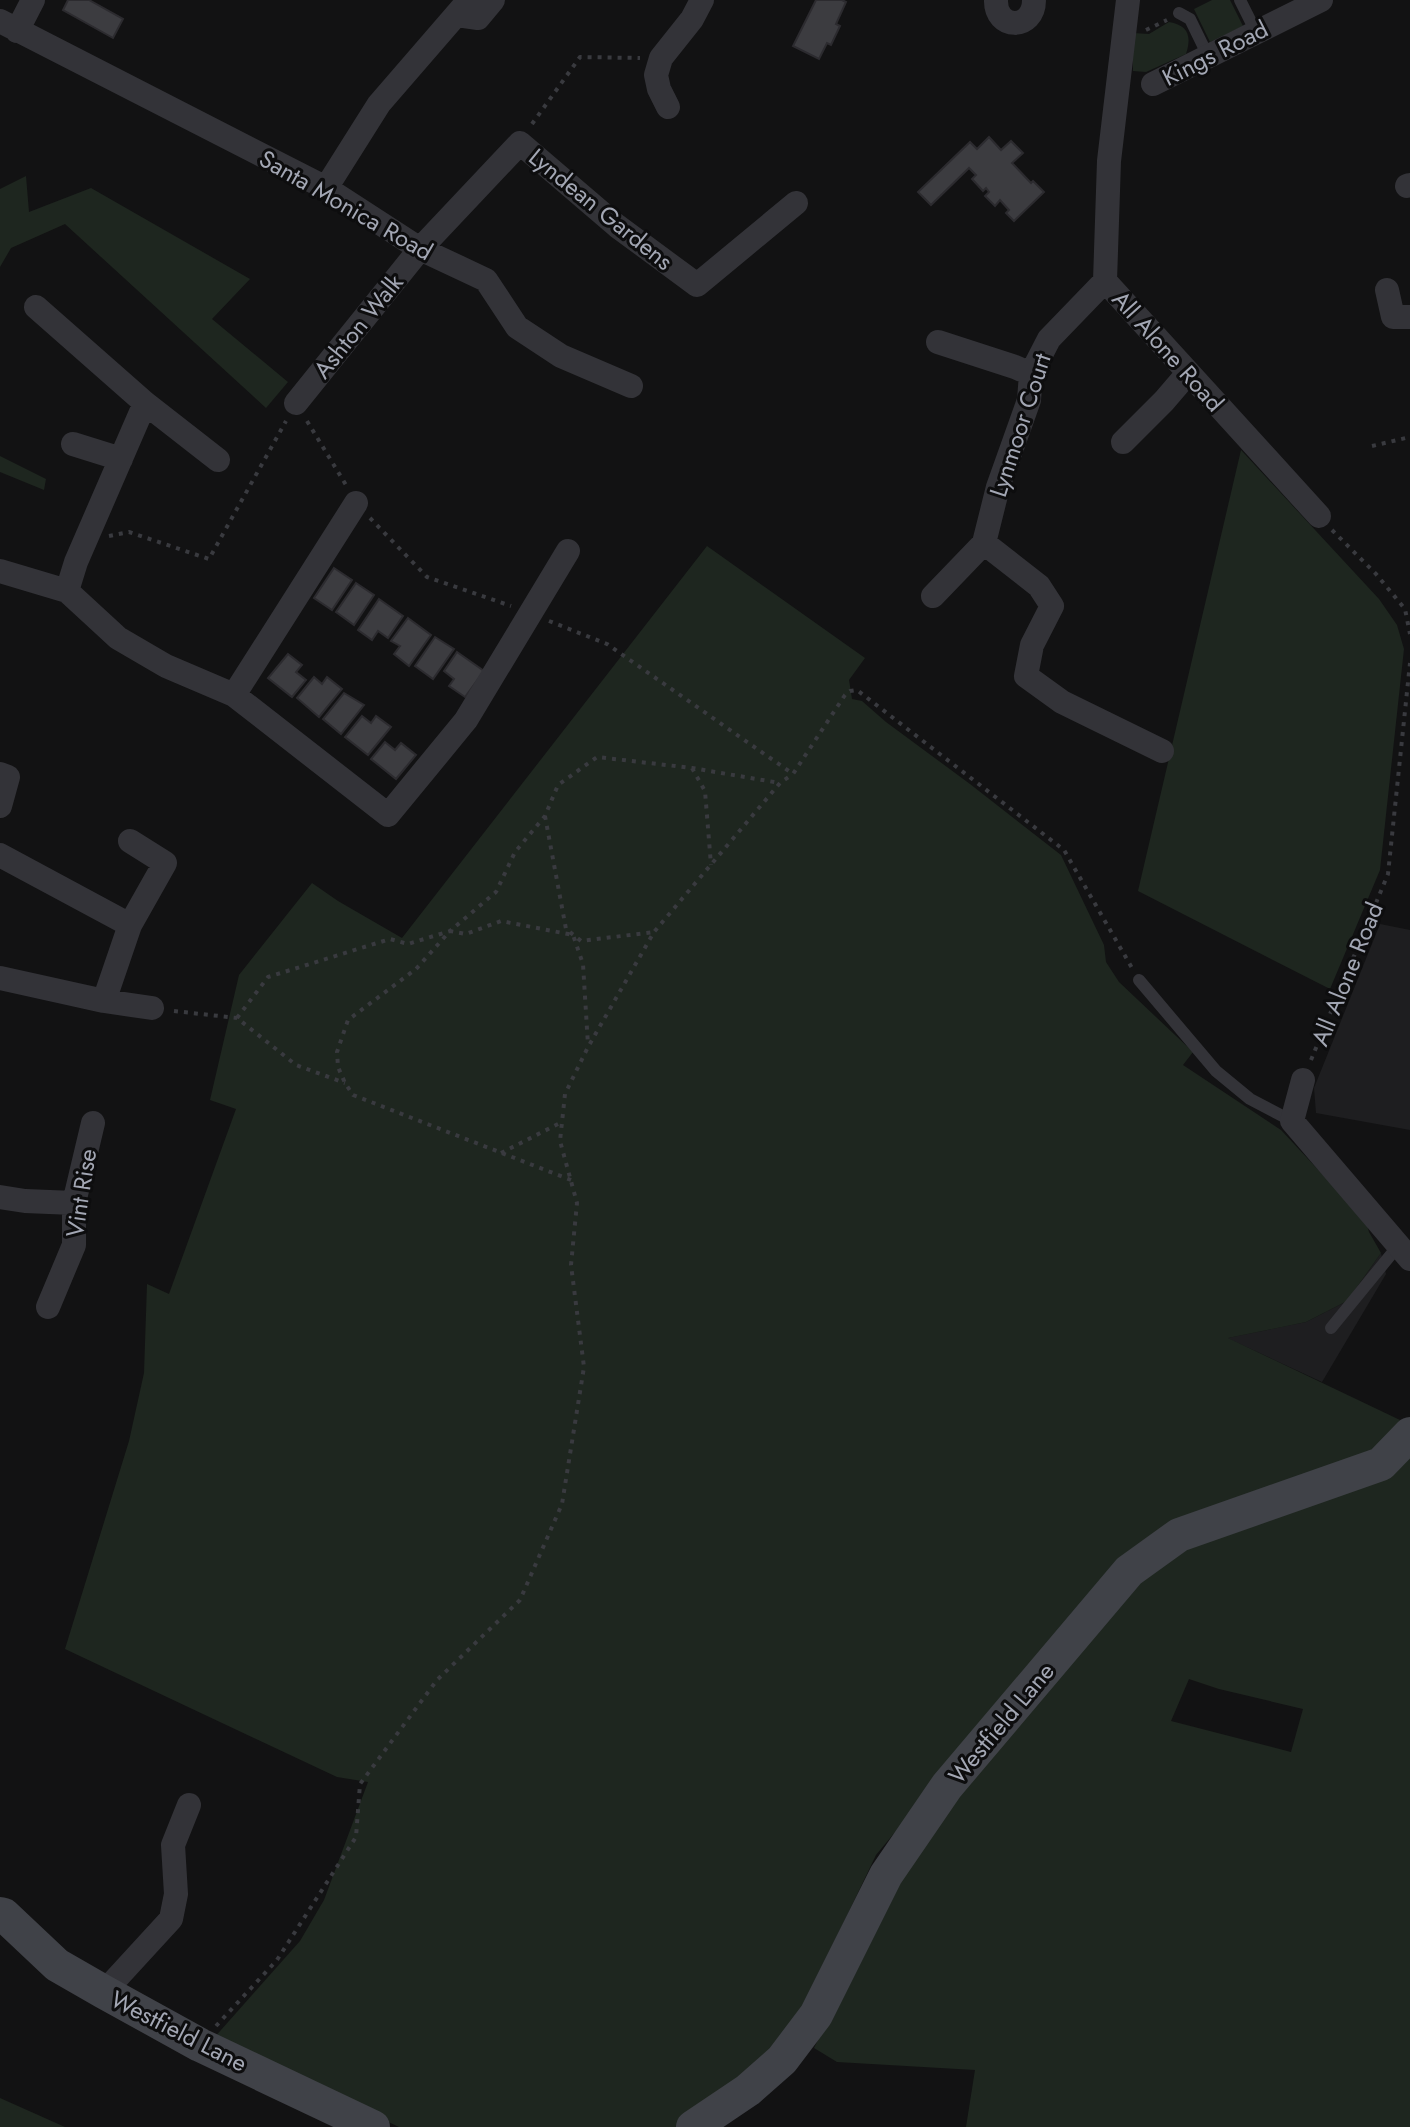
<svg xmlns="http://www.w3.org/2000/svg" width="1410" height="2127" font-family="Jost,sans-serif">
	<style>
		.built { fill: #1e1e20 }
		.green { fill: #1e261f; fill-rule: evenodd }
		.building { fill: #3c3c40; stroke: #2c2b2f; stroke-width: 2 }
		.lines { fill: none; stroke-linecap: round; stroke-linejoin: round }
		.path { stroke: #393a3f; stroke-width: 4; stroke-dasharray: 4 6; stroke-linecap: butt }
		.lane { stroke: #333338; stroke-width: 12 }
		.street { stroke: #333338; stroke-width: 24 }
		.secondary { stroke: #404248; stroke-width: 34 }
		.labels { text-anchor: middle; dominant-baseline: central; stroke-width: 6; stroke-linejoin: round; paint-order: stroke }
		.street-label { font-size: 24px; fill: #a3a7b4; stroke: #0d0d0e }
	</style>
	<rect width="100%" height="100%" fill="#121213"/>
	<path class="built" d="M1380,924L1410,930V1130L1316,1113L1314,1088Z
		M1381,1253L1386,1274L1322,1382L1227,1338L1306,1322L1347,1301Z"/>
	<path class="green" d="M1212,0H1230L1243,26L1210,42L1194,9Z
		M1169,22C1188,25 1192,36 1186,54L1146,72L1133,71V33L1149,34Z
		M26,176L29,212L91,188L250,279L212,319L288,382L266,408L65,224L11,248L0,267V189Z
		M1241,450L1379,599L1397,625L1404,649L1380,870L1330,989L1138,891Z
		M0,456L46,479L44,490L0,472Z
		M707,546L865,658L849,680L852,699L862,701L886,722L970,784L1061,855L1104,945L1106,962L1119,982L1193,1052L1183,1065L1281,1130L1366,1221L1369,1232L1381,1253L1347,1301L1306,1322L1228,1338L1400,1420L1389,1444L1202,1519L999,1707L876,1855L807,1999L780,2042L680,2127H399L213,2039L300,1941L324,1900L368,1782L337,1777L65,1649L129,1441L144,1373L147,1284L169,1294L236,1109L210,1100L239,975L312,883L338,901L402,938Z
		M1410,1451V2127H966L975,2070L837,2062L814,2048L878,1916L942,1808L1164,1554ZM1189,1679L1219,1689L1303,1709L1291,1752L1171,1721Z
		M0,2098L65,2127H0Z"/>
	<path class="building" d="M68,0H89L123,19L113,38L63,10Z
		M816,0H842L846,2L836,24L840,26L831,45L827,43L819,59L793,46Z
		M989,137L1001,150L1011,141L1023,153L1012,163L1031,183L1033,181L1044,192L1014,221L1006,213L1009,210L1000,200L995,206L985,196L989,192L986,188L983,191L972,179L976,175L969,168L931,205L918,192L970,142L977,149Z
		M334,568L352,580L332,610L314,598Z
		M356,583L374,595L354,625L336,612Z
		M379,599L403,616L388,638L378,631L372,640L358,630Z
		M408,618L431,635L409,666L394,654L400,646L391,641Z
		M435,637L454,649L433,679L415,666Z
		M457,652L484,671L465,697L449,686L454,679L444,671Z
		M288,654L302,665L296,672L306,680L292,697L268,678Z
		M314,677L322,684L327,677L342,689L319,717L297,698Z
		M344,693L364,705L341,734L323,719Z
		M362,716L371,723L376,716L391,727L368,755L345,737Z
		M385,742L395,750L401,743L416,755L396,779L371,759Z"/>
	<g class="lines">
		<path class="path" d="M1146,30L1167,20
			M532,124L580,57L640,58
			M307,421L346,485
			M1372,446L1410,437
			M370,518L427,577L511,606
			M1332,530L1376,574L1405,609L1410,634
			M109,536L129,532L209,559L286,421
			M549,621L607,644L793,774L845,695L850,691L857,690L1064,850L1132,968
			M692,768L705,791L711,865
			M545,816L566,929L581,941L654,932
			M174,1011L237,1018L296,1065L345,1083
			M237,1018L268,977L390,939L408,944L450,931L496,892L515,852L545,816L558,785L597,757L692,768L780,783
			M1311,1060L1388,874L1410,663
			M501,1153L562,1122
			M571,1180L353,1095L345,1083L338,1067L337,1052L348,1020L416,969L450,931L466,934L501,921L573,935L583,964L588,1045
			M216,2026L277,1960L356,1837L360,1784L437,1680L520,1600L562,1504L584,1367L571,1265L577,1203L560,1141L565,1094L588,1047L654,932L780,783L793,774"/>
		<path class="lane" d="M1240,0L1256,32
			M1179,13L1190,19L1208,56
			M1139,980L1216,1071L1250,1099L1292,1121
			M1331,1328L1398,1246"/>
		<path class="street" d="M996,0C995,30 1034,31 1034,0
			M1128,0L1109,161L1105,281L1319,516
			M457,15L478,18L493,0
			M0,21L326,188L420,249L486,280L517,327L561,356L631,386
			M17,31L33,0
			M1153,84L1321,0
			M668,107L659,89L656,75L661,58L692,19L702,0
			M1407,186L1410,185
			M326,188L379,104L469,0
			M1105,281L1049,339L1031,374L1029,400L998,487L984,543L1039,586L1052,606L1032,645L1026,676L1062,702L1162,751
			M1387,290L1393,317H1410
			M36,307L145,403
			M938,342L1015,367L1031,374
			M296,403L420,249L520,143L617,226L697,285L796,203
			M1123,442L1164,401L1188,373
			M73,444L121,459
			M0,571L67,591L118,638L166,666L234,695L388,815L466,720L568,551
			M67,591L76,562L145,403L218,460
			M933,596L984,543
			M234,695L356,503
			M0,774L8,777L0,806
			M0,855L130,925
			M0,978L104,1001L152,1008
			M104,1001L130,925L165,863L130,841
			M1303,1080L1292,1121L1410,1259
			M0,1197L25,1201L74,1203
			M48,1307L74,1245V1203L93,1123
			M104,1992L171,1919L176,1894L173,1845L189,1805"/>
		<path class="secondary" d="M0,1914L4,1915L57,1965L104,1992L200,2045L373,2127
			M693,2127L748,2090L782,2060L816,2015L886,1875L947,1786L1129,1571L1179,1535L1381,1464L1410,1434"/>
	</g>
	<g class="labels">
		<g class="street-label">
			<text transform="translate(1215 53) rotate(-27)">Kings Road</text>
			<text transform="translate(346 205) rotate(30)">Santa Monica Road</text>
			<text transform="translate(601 209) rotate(39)">Lyndean Gardens</text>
			<text transform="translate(358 326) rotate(-51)">Ashton Walk</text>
			<text transform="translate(1168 351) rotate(48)">All Alone Road</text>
			<text transform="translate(1020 425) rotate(-72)">Lynmoor Court</text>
			<text transform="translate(1347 974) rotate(-68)">All Alone Road</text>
			<text transform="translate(81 1193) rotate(-81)">Vint Rise</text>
			<text transform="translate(1001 1723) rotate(-50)">Westfield Lane</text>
			<text transform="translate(179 2031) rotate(27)">Westfield Lane</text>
		</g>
	</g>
</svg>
